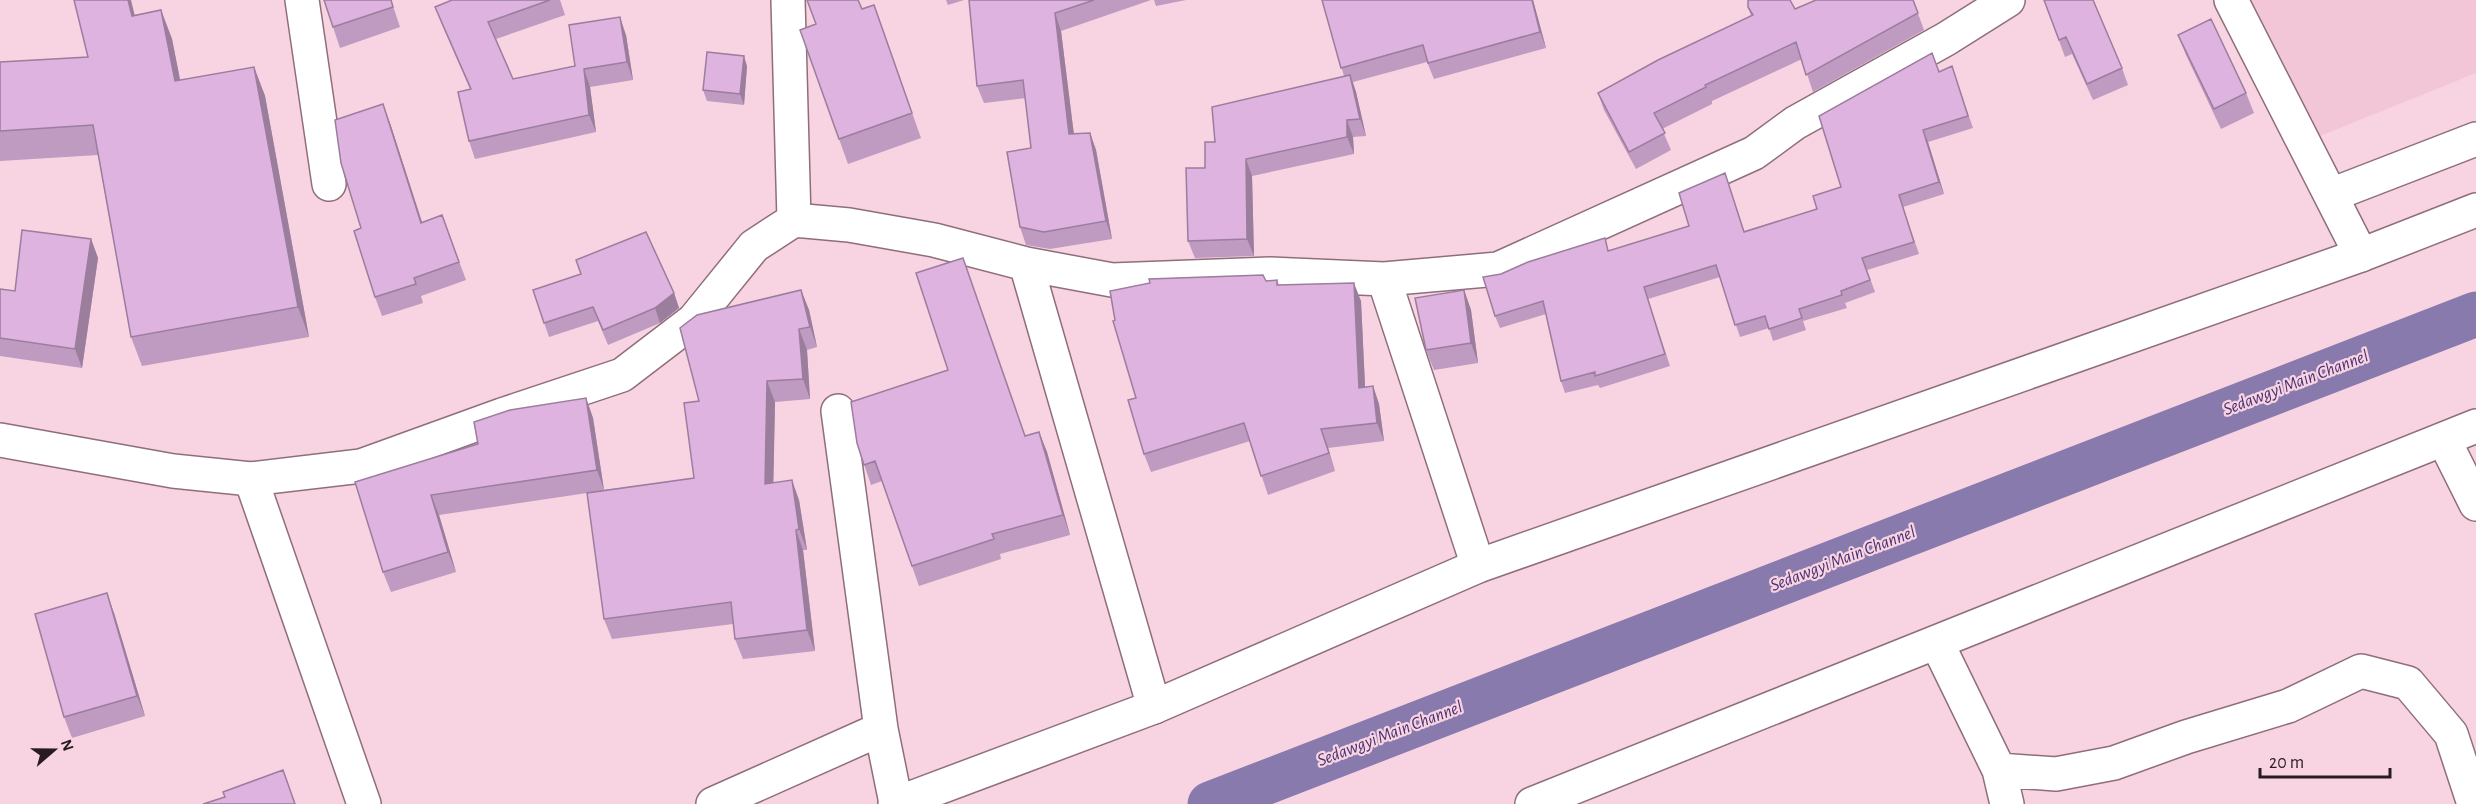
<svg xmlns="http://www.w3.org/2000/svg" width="2476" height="804" font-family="'Alegreya Sans',sans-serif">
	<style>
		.built { fill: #f3c6d7 }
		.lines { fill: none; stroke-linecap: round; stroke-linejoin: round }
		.canal { stroke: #887aad; stroke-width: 45 }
		.minor-casing { stroke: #8f6e7b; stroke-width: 36 }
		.tertiary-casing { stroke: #8f6e7b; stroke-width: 36 }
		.minor { stroke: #fff; stroke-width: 33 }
		.tertiary { stroke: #fff; stroke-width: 33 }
		.wall { fill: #bf9ac1 }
		.shaded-wall { fill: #9b7d9d }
		.building { fill: #deb3e0; stroke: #9b7d9d; stroke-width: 1.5 }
		.labels { text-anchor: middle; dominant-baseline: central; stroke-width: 4.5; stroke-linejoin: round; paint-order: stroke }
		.water-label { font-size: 18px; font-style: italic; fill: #473071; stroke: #f8d3e1 }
	</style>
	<rect width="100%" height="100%" fill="#f8d3e1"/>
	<path class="built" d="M2239,0H2476V73L2310,140Z"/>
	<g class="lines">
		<path class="canal" d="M1210,804L2476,314"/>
		<g class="minor-casing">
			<path id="minor" d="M302,0L329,184
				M788,0L794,220
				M2231,0L2361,255
				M2331,195L2476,139
				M1026,264L1154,707
				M1384,279L1478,566
				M838,411L881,729L896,803
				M0,440L173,471L251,479L361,466L502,415L622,375L694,320L754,246L794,220L849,225L934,240L1026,264L1112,280L1270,274L1384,279L1498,269L1754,153L1795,123L1946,39L2008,0
				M2444,440L2476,504
				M251,479L364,804
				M1937,643L1999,770L2007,804
				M1999,770L2056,774L2114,763L2186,737L2288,706L2361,671L2408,683L2451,734L2474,804
				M713,804L881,729
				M1532,804L2476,426"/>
		</g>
		<g class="tertiary-casing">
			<path id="tertiary" d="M895,804L1154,707L1478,566L2361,255L2476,210"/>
		</g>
		<use href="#minor" class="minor"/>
		<use href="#tertiary" class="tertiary"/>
	</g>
	<path class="wall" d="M324,0H391L400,27L340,48Z
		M452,0H560L565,15L496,39L513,79L575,66L626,35L633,80L590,87L596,132L475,159L469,141L470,89L442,25L435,7Z
		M946,0H964L948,5Z
		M969,0H1151L1061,31L1074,134L1090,133L1096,150L1112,239L1050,249L1026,245L1020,227L1031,148L1026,98L984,103L977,86Z
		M1154,0H1186L1156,6Z
		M1322,0H1533L1546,48L1434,79L1427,62L1353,82L1356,92L1366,136L1353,137L1354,154L1252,176L1254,256L1195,258L1188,241L1205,168L1215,142L1344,76Z
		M1913,0L1924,30L1813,92L1802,59L1712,101V104L1662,129L1671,150L1636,169L1604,110L1598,93L1751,16L1748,7L1795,9Z
		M2044,0L2122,68L2128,85L2093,100L2072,54L2065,57Z
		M874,5L921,138L848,164L800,30Z
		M161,10L172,39L180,80L254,67L265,96L309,337L142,366L131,337L98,155L0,161V62L88,57L135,15Z
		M2178,35L2246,93L2254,113L2221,129L2186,55Z
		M747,66L744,105L707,101L703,90Z
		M1952,66L1973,128L1928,142L1944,194L1903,207L1919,254L1867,270L1875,292L1845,303L1847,308L1803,321L1806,330L1773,341L1769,328L1740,337L1720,277L1648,299L1670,366L1600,388L1598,385L1565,393L1561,381L1546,314L1500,328L1495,316L1501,274L1609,251L1689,226L1725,173L1744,231L1817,209L1841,187L1939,72Z
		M390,123L422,222L442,215L466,280L421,296L423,303L382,316L375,297L361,228Z
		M91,239L98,258L82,368L0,356V289L15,291Z
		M1277,280L1279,285L1361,301L1365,387L1373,386L1379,404L1384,441L1328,448L1335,471L1268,495L1250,441L1151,472L1144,454L1136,398L1266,281Z
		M533,290L674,293L679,308L660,323L608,345L598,321L549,337Z
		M801,290L809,310L817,347L807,350L810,399L775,402L773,483L799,500L807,550H803L815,651L743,659L735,639L733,624L612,639L604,619L587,493L439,515L456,572L391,592L383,572L355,482L478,444L586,398L593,418L604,490L694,478L699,401Z
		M1464,290L1471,310L1478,363L1434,370L1426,350Z
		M1039,432L1047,452L1070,535L1000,554L1001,559L919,586L882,481L871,485L857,443L1025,436Z
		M114,613L145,716L72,738L64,717Z"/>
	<path class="shaded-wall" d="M128,0H131L142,45L132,16Z
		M1532,0H1533L1546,48L1540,32Z
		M161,10L172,39L186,110L175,81Z
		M1055,13L1061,31L1076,152L1069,134Z
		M620,17L626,35L633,80L627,62Z
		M744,56L747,66L744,105L740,94Z
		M254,67L265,96L309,337L298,307Z
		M584,69L590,87L596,132L589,115Z
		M1350,75L1356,92L1366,136L1360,119Z
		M383,104L390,123L428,241L421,223Z
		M1347,120L1353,137L1354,154L1347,137Z
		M1923,130L1928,142L1944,194L1939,182Z
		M1090,133L1096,150L1112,239L1106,221Z
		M1246,159L1252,176L1254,256L1247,239Z
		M91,239L98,258L82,368L75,349Z
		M1354,283L1361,301L1366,406L1359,388Z
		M801,290L809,310L817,347L810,327Z
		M1464,290L1471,310L1478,363L1471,343Z
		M674,293L679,308L660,323L655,308Z
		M799,329L807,350L810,399L803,379Z
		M767,381L775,402L773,504L765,484Z
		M1373,386L1379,404L1384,441L1377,423Z
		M586,398L593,418L604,490L597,470Z
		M1321,429L1328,448L1335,471Z
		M1039,432L1047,452L1070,535L1063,515Z
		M792,480L799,500L807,550L799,529Z
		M431,495L439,515L456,572L448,552Z
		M796,530L803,550L815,651L807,630Z
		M107,593L114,613L145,716L137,696Z"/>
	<path class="building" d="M74,0H128L132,16L161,10L175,81L254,67L298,307L131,337L93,125L0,131V62L88,57Z
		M324,0H391L393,7L333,27Z
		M452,0H550L488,22L513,79L575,66L569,25L620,17L627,62L584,69L589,115L469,141L458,92L471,89L435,7Z
		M807,0H858L862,9L874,5L912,113L839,139L800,30L816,24Z
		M969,0H1094L1055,13L1069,134L1090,133L1106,221L1044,232L1020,227L1007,152L1031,148L1023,80L977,86Z
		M1322,0H1532L1540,32L1428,63L1423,45L1341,68Z
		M1748,0H1790L1795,9L1816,0H1913L1918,13L1806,75L1796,42L1705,85L1706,87L1654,113L1665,133L1629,152L1598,93L1658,60L1753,15L1748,7Z
		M2044,0H2093L2122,68L2087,84L2066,37L2059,40Z
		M2211,19L2246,93L2214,109L2178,35Z
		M707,52L744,56L740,94L703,90Z
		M1932,53L1939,72L1952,66L1968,116L1923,130L1939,182L1899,195L1914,242L1862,258L1870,280L1841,291L1842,295L1799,309L1802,318L1769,329L1765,316L1735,325L1716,265L1644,287L1665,354L1595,376V372L1561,381L1543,301L1495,316L1483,277L1501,274L1528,262L1605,238L1608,251L1689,226L1679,193L1725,173L1744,232L1817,209L1813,196L1841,187L1819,116Z
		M1350,75L1360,119L1347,120V137L1246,159L1247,239L1188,241L1186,168H1205V142H1215L1212,107Z
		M383,104L421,223L442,215L459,262L414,278L416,284L375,297L354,231L361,228L341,163L335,120Z
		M22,230L91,239L75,349L0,338V289L15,291Z
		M646,232L674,293L655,308L603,330L593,307L544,323L533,290L581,274L576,260Z
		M963,258L1025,436L1039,432L1063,515L992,534L994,539L912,566L875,461L864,465L857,443L851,402L948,370L916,273Z
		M1263,275L1266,281L1277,280V285L1354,283L1359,388L1373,386L1377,423L1321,429L1329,453L1261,476L1244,423L1144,454L1128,400L1136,398L1113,321L1115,320L1110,291L1150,283L1149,279Z
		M801,290L810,327L799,329L803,379L767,381L765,484L792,480L799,529L796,530L807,630L735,639L731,602L604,619L587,493L694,478L684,403L699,401L680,328L697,315Z
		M1464,290L1471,343L1426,350L1415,298Z
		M586,398L597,470L431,495L448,552L383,572L355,482L478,444L474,422L510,410Z
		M107,593L137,696L64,717L35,614Z
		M283,770L295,804H203L225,797L223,792Z"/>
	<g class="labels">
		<g class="water-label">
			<text transform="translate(2296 383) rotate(-21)">Sedawgyi Main Channel</text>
			<text transform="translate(1843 559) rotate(-21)">Sedawgyi Main Channel</text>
			<text transform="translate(1390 734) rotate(-21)">Sedawgyi Main Channel</text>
		</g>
	</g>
	<g transform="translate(54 750) rotate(70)" stroke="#f8d3e1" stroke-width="4.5" paint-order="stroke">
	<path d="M0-4.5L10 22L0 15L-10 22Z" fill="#291c21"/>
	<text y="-9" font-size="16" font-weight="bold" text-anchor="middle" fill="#291c21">N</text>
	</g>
	<path d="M2260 768v9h130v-9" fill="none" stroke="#291c21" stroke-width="3"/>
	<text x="2269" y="768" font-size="18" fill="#291c21" stroke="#f8d3e1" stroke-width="4.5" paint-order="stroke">20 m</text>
</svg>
